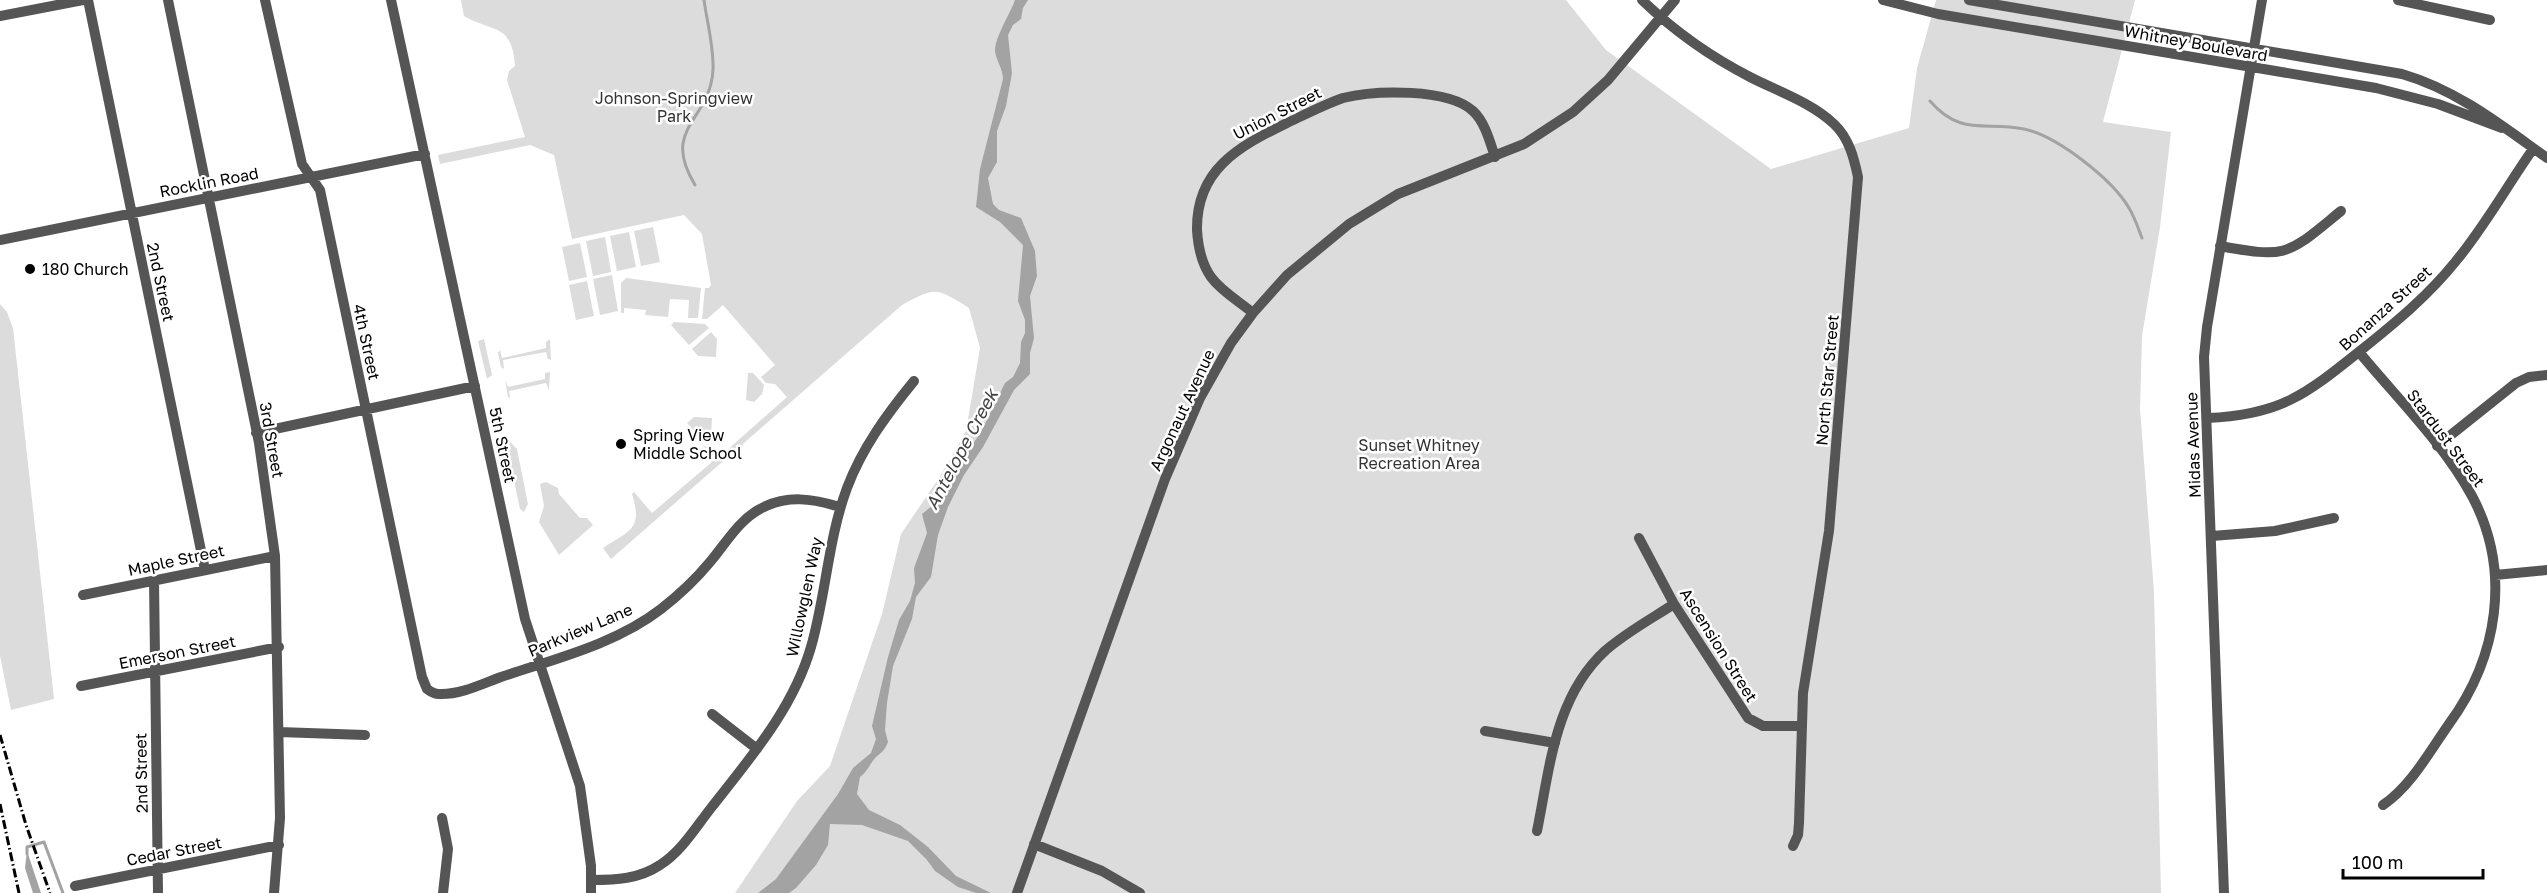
<svg xmlns="http://www.w3.org/2000/svg" width="2547" height="893" font-family="'Golos Text',sans-serif">
	<style>
		.green { fill: #dcdcdc }
		.water { fill: #a3a3a3 }
		.lines { fill: none; stroke-linecap: round; stroke-linejoin: round }
		.stream { stroke: #a3a3a3; stroke-width: 3 }
		.minor { stroke: #555; stroke-width: 10 }
		.rail { stroke: #000; stroke-width: 3; stroke-dasharray: 9 3 1.5 3; stroke-linecap: butt }
		.poi-dot { fill: #000; stroke: #fff; stroke-width: 2 }
		.labels { text-anchor: middle; dominant-baseline: central; stroke-width: 5; stroke-linejoin: round; paint-order: stroke }
		.street-label { font-size: 16px; fill: #000; stroke: #fff }
		.park-label { font-size: 16px; fill: #333; stroke: #fff }
		.poi-label { font-size: 16px; fill: #000; stroke: #fff; text-anchor: start }
		.water-label { font-size: 18px; font-style: italic; fill: #444; stroke: #fff }
	</style>
	<rect width="100%" height="100%" fill="#fff"/>
	<path class="green" d="M461,0H1566L1606,50L1771,169L1909,128L1917,68L1936,0H2135L2103,122L2171,132L2160,227L2142,336L2140,409L2154,592L2161,893H735L797,801L830,766L882,614L901,534L939,478L966,431L980,348L969,308C935,287 936,287 902,305L611,559L603,548C630,530 643,530 632,494L634,492L652,513L712,462L701,449L705,446L717,459L787,397L775,384L766,383L761,377L775,365L723,305L707,319H702L705,288H709L711,285L702,234L684,215L572,239L554,155L530,145L440,164L438,155L525,137L507,80L509,71L515,66C512,23 494,33 464,16Z
		M653,227L660,262L641,266L634,231Z
		M629,232L636,267L617,271L610,236Z
		M605,237L611,272L593,276L586,241Z
		M580,243L587,277L569,281L562,247Z
		M612,275L618,311L600,315L593,279Z
		M626,278L701,288L698,318H688L689,300L670,299L668,317L645,315L646,310L624,308V313H621V283Z
		M587,281L594,316L576,320L569,285Z
		M0,304L7,312L13,328L54,699L11,710L0,656Z
		M674,322L705,324L709,328L689,345L671,325Z
		M711,332L717,339L716,357L698,356L692,349Z
		M484,339L492,375L487,379L478,341Z
		M550,339L551,360L548,359L546,352L503,360L504,369L501,367L498,353L500,350L502,358L546,348V342Z
		M550,372L549,390L546,383L509,391L510,398L508,397L505,380L508,387L545,379V373Z
		M748,373H753L764,385L762,394L754,402L746,400Z
		M694,417L712,418L711,435L703,441L687,423Z
		M510,442L517,449L528,504L524,512L520,509L506,444Z
		M546,482L558,488L559,494L580,518H587L593,525L559,555L539,522L544,506L540,484Z"/>
	<path class="water" d="M1015,0H1028L1023,8L1021,19L1013,25L1008,35L1012,73L1006,106L997,131V162L988,178L993,204L999,210L1021,218L1035,251L1037,276L1030,296L1034,338L1030,353V374L1014,390L983,447L964,475L948,507L938,535L931,577L916,597L912,619L893,666L887,703L885,730L888,742C885,750 882,752 876,757C870,763 869,770 860,777L857,794L869,810L900,825L928,847L956,876L991,893H976L958,887L935,871L927,860L908,841L862,825L830,824L828,845L816,865L796,888L789,893H758L776,879L838,794L853,768L871,753L876,739L872,726L888,657L899,620L910,601L915,583L914,568L927,533L922,514L943,497L955,470L981,432L1005,383L1013,377L1020,363L1021,342L1025,333V320L1018,301L1023,245L1000,222L976,207L980,169L1003,79C1003,69 996,60 995,51C995,37 1010,14 1015,0Z
		M27,851L41,893H33L25,868Z"/>
	<g class="lines">
		<path class="stream" d="M1930,101C1961,137 1985,121 2024,129C2057,136 2112,179 2129,208C2135,218 2138,228 2142,238
			M695,185C660,127 710,122 713,70C714,47 707,22 704,0
			M27,854V847L44,842L63,893"/>
		<path class="minor" d="M88,0L205,570
			M168,0L259,443L275,556L280,818L274,893
			M265,0L302,164L320,190L422,677L427,689C431,692 434,694 439,694C460,695 482,684 501,677C554,659 616,644 661,609C679,595 696,579 710,562C726,543 739,520 760,509C787,494 814,499 840,507
			M391,0L525,619L580,786L591,866V893
			M1642,0C1673,30 1711,57 1750,77C1777,91 1811,102 1834,124C1849,138 1854,158 1858,177L1829,531L1803,693L1799,823L1798,835L1793,846
			M1883,0L1938,14L2376,88L2438,104L2502,128
			M1969,0L2402,74C2457,90 2501,125 2547,158
			M2398,0L2490,20
			M0,16L83,0
			M0,240L425,154
			M2220,246C2289,259 2288,254 2341,211
			M1253,313C1239,301 1222,292 1211,277C1201,263 1198,246 1197,230C1196,170 1238,147 1285,124C1304,115 1323,105 1343,98C1375,90 1448,88 1473,111C1485,122 1490,142 1495,157
			M2359,352C2397,398 2443,443 2472,496C2512,571 2498,657 2449,724C2430,751 2411,786 2383,805
			M2207,418C2280,415 2305,395 2360,351C2395,323 2428,296 2456,261C2485,226 2507,186 2533,149
			M256,433L475,386
			M2437,446L2516,383L2529,377L2547,375
			M2212,536L2275,531L2334,518
			M1639,538L1674,604L1748,718L1763,726H1802
			M2495,575L2547,570
			M154,580L158,893
			M83,595L275,556
			M81,686L279,647
			M712,714L757,749
			M1485,731L1555,743
			M279,732L365,735
			M442,818L448,849L443,893
			M1537,831C1550,767 1555,696 1606,650C1627,632 1651,619 1674,604
			M1034,844L1102,871L1140,893
			M591,880C616,880 639,879 660,865C681,852 696,827 711,808C750,758 793,709 811,647C826,595 828,539 847,488C862,448 887,414 914,381
			M75,886L279,845
			M1017,893L1165,479L1200,398L1231,343L1253,313L1287,275L1349,224L1398,194L1524,144L1573,112L1608,80L1675,0
			M2224,893L2204,357L2207,327L2262,0"/>
		<path class="rail" d="M0,735L26,825L50,893
			M0,804L19,893"/>
	</g>
	<g class="poi-dot">
		<circle cx="30" cy="269" r="6"/>
		<circle cx="621" cy="444" r="6"/>
	</g>
	<g class="labels">
		<g class="street-label">
			<text transform="translate(2196 43) rotate(10)">Whitney Boulevard</text>
			<text transform="translate(1277 113) rotate(-27)">Union Street</text>
			<text transform="translate(209 182) rotate(-11)">Rocklin Road</text>
			<text transform="translate(161 282) rotate(78)">2nd Street</text>
			<text transform="translate(2385 308) rotate(-42)">Bonanza Street</text>
			<text transform="translate(367 342) rotate(78)">4th Street</text>
			<text transform="translate(1827 380) rotate(-85)">North Star Street</text>
			<text transform="translate(1182 410) rotate(-65)">Argonaut Avenue</text>
			<text transform="translate(2446 438) rotate(53)">Stardust Street</text>
			<text transform="translate(272 440) rotate(80)">3rd Street</text>
			<text transform="translate(503 445) rotate(78)">5th Street</text>
			<text transform="translate(2193 445) rotate(-92)">Midas Avenue</text>
			<text transform="translate(176 560) rotate(-12)">Maple Street</text>
			<text transform="translate(804 597) rotate(-78)">Willowglen Way</text>
			<text transform="translate(580 630) rotate(-23)">Parkview Lane</text>
			<text transform="translate(1719 645) rotate(58)">Ascension Street</text>
			<text transform="translate(177 652) rotate(-11)">Emerson Street</text>
			<text transform="translate(141 773) rotate(-91)">2nd Street</text>
			<text transform="translate(174 851) rotate(-11)">Cedar Street</text>
		</g>
		<g class="park-label">
			<text x="674" y="98">Johnson-Springview<tspan x="674" dy="18">Park</tspan></text>
			<text x="1419" y="445">Sunset Whitney<tspan x="1419" dy="18">Recreation Area</tspan></text>
		</g>
		<g class="poi-label">
			<text x="42" y="269">180 Church</text>
			<text x="633" y="435">Spring View<tspan x="633" dy="18">Middle School</tspan></text>
		</g>
		<g class="water-label">
			<text transform="translate(961 449) rotate(-62)">Antelope Creek</text>
		</g>
	</g>
	<path d="M2343 869v9h140v-9" fill="none" stroke="#000000" stroke-width="3"/>
	<text x="2352" y="869" font-size="18" fill="#000000" stroke="#ffffff" stroke-width="4.5" paint-order="stroke">100 m</text>
</svg>
